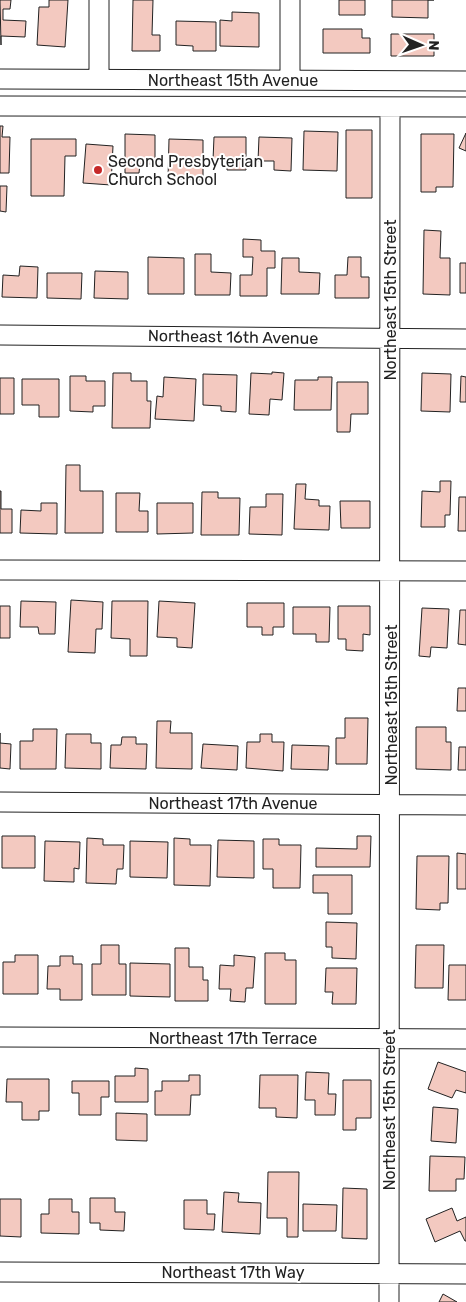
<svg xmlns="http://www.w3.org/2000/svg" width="466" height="1302" font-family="Rubik,sans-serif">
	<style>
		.building { fill: #f3c9c0; stroke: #222 }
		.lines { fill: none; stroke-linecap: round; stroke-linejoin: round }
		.minor-casing { stroke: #222; stroke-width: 21 }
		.minor { stroke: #fff; stroke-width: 19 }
		.poi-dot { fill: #c62828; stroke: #fff; stroke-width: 2 }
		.labels { text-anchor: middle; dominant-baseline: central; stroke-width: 4; stroke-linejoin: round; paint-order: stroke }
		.street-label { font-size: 16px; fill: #222; stroke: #fff }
		.poi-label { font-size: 16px; fill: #222; stroke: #fff; text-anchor: start }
	</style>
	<rect width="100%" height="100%" fill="#fff"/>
	<path class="building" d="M0,0H11L10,9H3V20L26,21L25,37L1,36V45Z
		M49,0H68L65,47L37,45L39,7H49Z
		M133,0H153L152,35H160V51H132Z
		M339,0H365V15H339Z
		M392,0H434H428V18L392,17Z
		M232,12L259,13V47L220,46V20L232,21Z
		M176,21L216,22V51H193V46L176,45Z
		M323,29H362V38H370V53H323Z
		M391,34H434V56H391Z
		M0,126H3L2,137H10L9,173H0Z
		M346,130H372V198H346Z
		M304,131L338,132L337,171L303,170Z
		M466,133V151L459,148Z
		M125,134L155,135V164H140L139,173H125Z
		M421,134H454L453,187H436V192H421Z
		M214,137H246V170H227V160H213Z
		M259,137L292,138L291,171L274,170V161H258Z
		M31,139H76V156H65L64,196H31Z
		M169,139L203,140V180L168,179Z
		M86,144L113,146L111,185L83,183Z
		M0,186H7L6,212L0,211Z
		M424,230L441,231L440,258H450V295L423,294Z
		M243,239L261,240V251H275V268H267V296H240V275H252L253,257H243Z
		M195,254H211V272L231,273L230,295H195Z
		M148,257L184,258V294H148Z
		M348,257H361V277H369V298H335V275H347Z
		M282,258H299V272L320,273L319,294H281Z
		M460,263H466V293H460Z
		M20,266L38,267L37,298L2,297L3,275L19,276Z
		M95,271L128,272V299L94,298Z
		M47,273H82L81,299L47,298Z
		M272,372L284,373L282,400L270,399L269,415L249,414L251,373L272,374Z
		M113,373H131V381H147V401H151L150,428H112Z
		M422,373L451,374L450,412L421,411Z
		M203,374L237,375L236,412L221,411V406L203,405Z
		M70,376H86V381H105V406H93V412L70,411Z
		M461,376L466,377V402H460Z
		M164,377L196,379L194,421L155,419L157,396L163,397Z
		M318,377H332L331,410H294L295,380H318Z
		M0,378H14V414H0Z
		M22,379H59V417H39V405H22Z
		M337,382H368V414H351L350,432H337Z
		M66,465H80V491H103V533H65Z
		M440,481H451L450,515H445V527H421L422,491L440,492Z
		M296,484H306L305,499L319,500V506H330L329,530L294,529Z
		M0,491H1V509H12V533H0Z
		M202,492H218V498H240L239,535H201Z
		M116,493H140L139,511H148V532H116Z
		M266,494H283L282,535L249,534L250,507H266Z
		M459,497H466V531H458Z
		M340,501H370V528H341Z
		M41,503H57V534L20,533L21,510L41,511Z
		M157,503H193V533L157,534Z
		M71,600L103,602L102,629H96L95,653L68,652Z
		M21,601L56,602L55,634H39L38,627H20Z
		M112,601H148L147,656H130V639L111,638Z
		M159,601L195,603L192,648L177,647V638L157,637Z
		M247,603H284V627H273V635H262V627H247Z
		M0,606H10V638H0Z
		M338,606H370V635L363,634V651L346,650V639H338Z
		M293,607H330L329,642H316V634H293Z
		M422,608L449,609L447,648L431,647L430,657L419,656Z
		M460,610H466V645L458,644Z
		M458,688H466V711H457Z
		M345,718H368L367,764H336V738H345Z
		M157,721H171L170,733H192V769L156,768Z
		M416,727H446V742H451V770L416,769Z
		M33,729H57L56,769H20V741H33Z
		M0,733V743L11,744L10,769L0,768Z
		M66,734H91V743H101V769L65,768Z
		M260,734H272V742H284L283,771L246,768L247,742H260Z
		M122,737H136V744H147L146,769L110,768L111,745H121Z
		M203,744L238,746L237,770L201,768Z
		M292,745L329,746L328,770L291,769Z
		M459,747H466V770H458Z
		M2,836H35V868H2Z
		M357,836H371L370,867H316V848L357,849Z
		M87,838L103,839V845H124L123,869H117L116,884L86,883Z
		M174,838L190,839V845H211L210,886L174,885Z
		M263,839H279V845H301L300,888H273V869H263Z
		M218,840L254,841V878L217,877Z
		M45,841L80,842L79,869L74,868V882L44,881Z
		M130,841L168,842L167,878L130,877Z
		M457,853L466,854V889H457Z
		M417,856H449L448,903H440V910L416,909Z
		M313,875H352V914H328V893H313Z
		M326,922L357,923L356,959L332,958V947H326Z
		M101,945H119V964H126V995H92V964H101Z
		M416,945H444L443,988H415Z
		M175,948H189V967H203V980H208V1001H175Z
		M265,953H285V960H296V1004H265Z
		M15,955H38V994H3V962H15Z
		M234,955L255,957L253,988H246L245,1002L230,1001L231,989H219L220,965L234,966Z
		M60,956H73V964H82V1000H60V989H47L48,966H60Z
		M130,963L170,964V997L130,996Z
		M449,965H466V1000H448Z
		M326,968H357L356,1004H332L333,992H325Z
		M438,1062L466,1072V1093L456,1090L452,1098L428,1089Z
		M135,1068L148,1069V1102H115V1076H135Z
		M306,1072L329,1073L328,1094H336L335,1115H315V1100H305Z
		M189,1075H200V1095H191L190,1115H155V1091H162V1081H189Z
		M260,1075H298L297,1118L276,1117V1108H259Z
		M7,1079H49V1111H39V1120H22V1102H6Z
		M343,1080H371V1118H356V1130H343Z
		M72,1081H109V1097H101V1115H79V1093H72Z
		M433,1107L458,1109L456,1143L431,1141Z
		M116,1113L147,1114V1141L116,1140Z
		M430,1156L465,1157L464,1179H456V1191H429Z
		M268,1172H299L298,1237H287V1218H267Z
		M343,1188L367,1189V1239L342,1238Z
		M224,1192L239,1193L238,1202L261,1203L260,1234L222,1232Z
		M90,1198H115V1212H125L124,1231L100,1230V1223H90Z
		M0,1199H21V1237L0,1236Z
		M49,1199H72V1212H79V1234L41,1233V1214H49Z
		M184,1200H207V1214H215L214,1230L184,1229Z
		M303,1204L337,1205L336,1231H303Z
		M452,1208L457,1221L466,1217V1241H465L460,1231L435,1242L426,1219Z
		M443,1294L457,1302H439Z"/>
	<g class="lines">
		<g class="minor-casing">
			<path id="minor" d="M99,0V79
				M0,79L466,81
				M290,80V0
				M0,106L466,107
				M0,335L466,339
				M0,570L466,571
				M0,802L466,805
				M0,1037L466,1039
				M0,1272L466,1274
				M389,1302L390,107"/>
		</g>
		<use href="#minor" class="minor"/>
	</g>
	<circle class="poi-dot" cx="98" cy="170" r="5"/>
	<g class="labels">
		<g class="street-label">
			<text x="233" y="80">Northeast 15th Avenue</text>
			<text transform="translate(390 300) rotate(-90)">Northeast 15th Street</text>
			<text transform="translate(233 337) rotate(1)">Northeast 16th Avenue</text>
			<text transform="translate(391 705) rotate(-90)">Northeast 15th Street</text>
			<text x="233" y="803">Northeast 17th Avenue</text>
			<text x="233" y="1038">Northeast 17th Terrace</text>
			<text transform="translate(389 1110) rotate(-90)">Northeast 15th Street</text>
			<text x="233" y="1272">Northeast 17th Way</text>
		</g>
		<g class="poi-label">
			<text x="108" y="161">Second Presbyterian<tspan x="108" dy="18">Church School</tspan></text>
		</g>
	</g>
	<g transform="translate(421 45) rotate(92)" stroke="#ffffff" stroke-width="4" paint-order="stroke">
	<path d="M0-4L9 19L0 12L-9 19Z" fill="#222222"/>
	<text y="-8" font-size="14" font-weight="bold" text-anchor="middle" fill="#222222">N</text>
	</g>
</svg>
